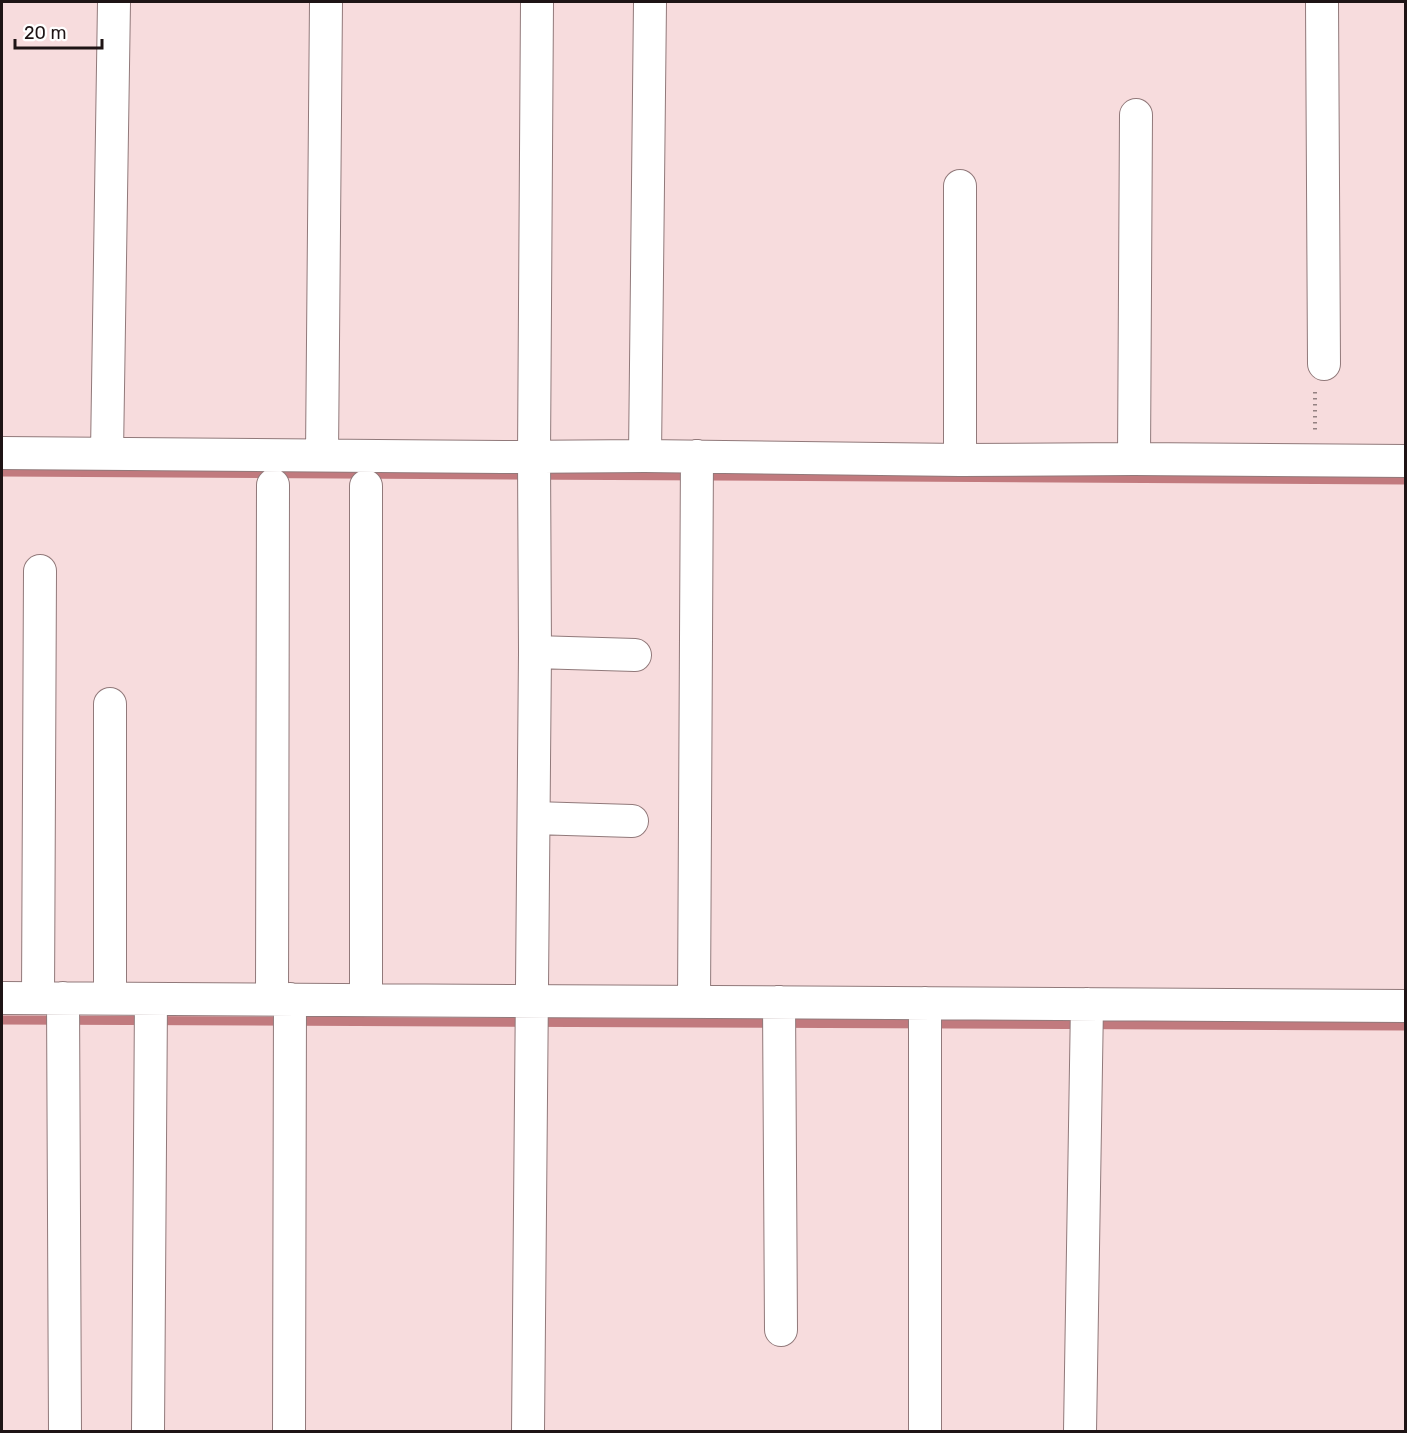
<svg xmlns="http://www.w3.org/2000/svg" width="1407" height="1433" font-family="Rubik,sans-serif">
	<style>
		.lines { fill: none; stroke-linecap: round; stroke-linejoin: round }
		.stream { stroke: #c17a7e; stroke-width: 9 }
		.street-casing { stroke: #91797a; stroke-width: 34 }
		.path { stroke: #948182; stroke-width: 4; stroke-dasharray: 1.5 4.5; stroke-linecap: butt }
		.street { stroke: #fff; stroke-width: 32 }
	</style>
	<rect width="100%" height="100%" fill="#f7dcdd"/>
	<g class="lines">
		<path class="stream" d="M2,472L1406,480
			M2,1020L1406,1026"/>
		<g class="street-casing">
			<path id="street" d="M1322,2L1324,364
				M960,186V460
				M2,453L503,457L645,456L960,460L1134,459L1406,461
				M107,453L114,2
				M322,455L326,2
				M645,456L650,2
				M1134,459L1136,115
				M366,486V1000
				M535,652L635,655
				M534,818L632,821
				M2,998L1406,1006
				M38,998L40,571
				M63,998L65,1432
				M110,998V704
				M272,999L273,485
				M694,1002L697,456
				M779,1002L781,1330
				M925,1003V1432
				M148,1432L151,999
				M289,1432L290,999
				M528,1432L535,652L534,456L537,2
				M1080,1432L1087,1004"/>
		</g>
		<path class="path" d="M1315,392V430"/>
		<use href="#street" class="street"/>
	</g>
	<rect width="1407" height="1433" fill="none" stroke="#1e1415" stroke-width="6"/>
	<path d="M15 39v9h87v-9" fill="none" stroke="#1e1415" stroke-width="3"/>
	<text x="24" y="39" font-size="18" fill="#1e1415" stroke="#ffffff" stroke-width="4.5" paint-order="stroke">20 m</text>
</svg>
